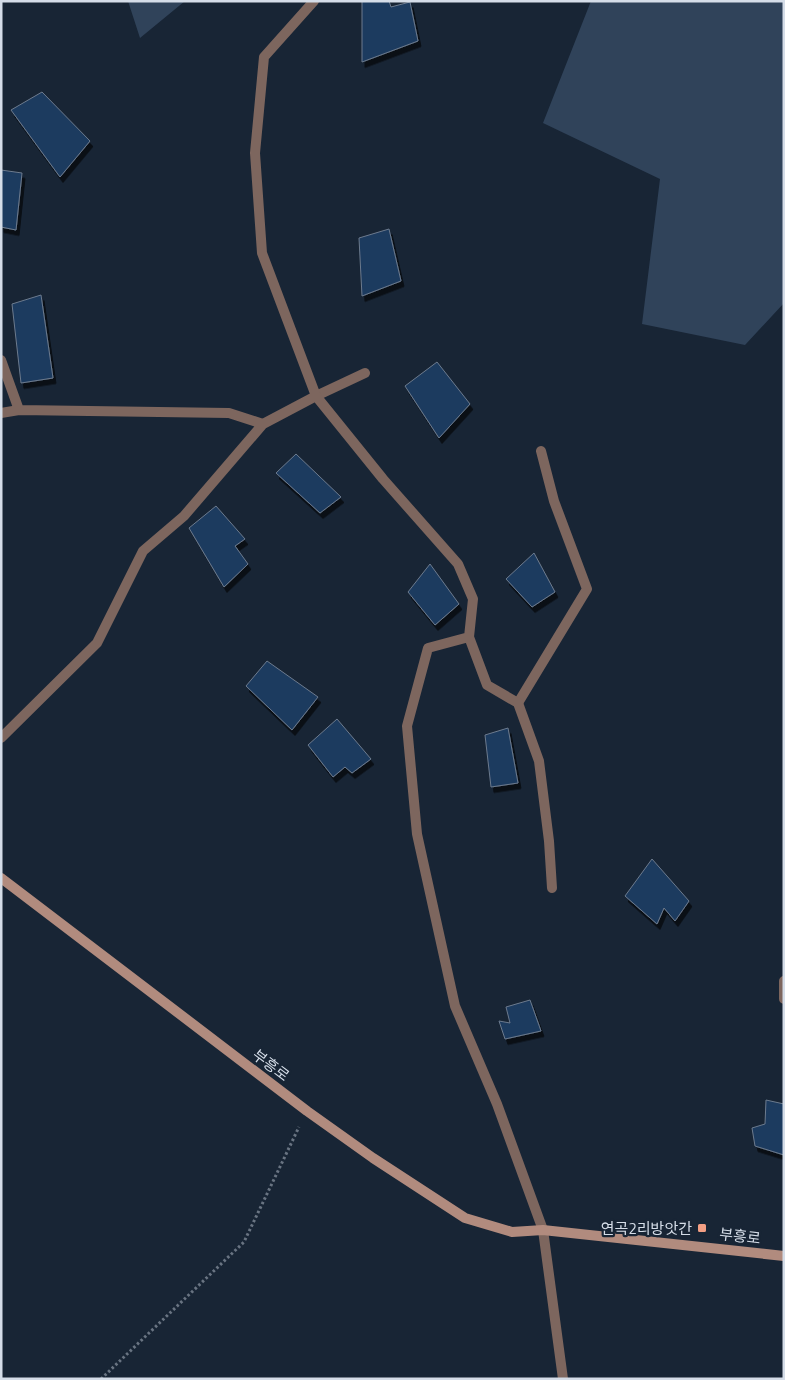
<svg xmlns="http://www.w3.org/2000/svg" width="785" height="1380" font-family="'Titillium Web','Noto Sans KR',sans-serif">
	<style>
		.green { fill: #30435a }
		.building { fill: #1d3a5f; stroke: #6c7b8e; filter: url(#shadow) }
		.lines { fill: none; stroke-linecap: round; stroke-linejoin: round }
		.path { stroke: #697482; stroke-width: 3; stroke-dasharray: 2.5 2.5; stroke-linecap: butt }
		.service { stroke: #7d665e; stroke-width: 10 }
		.minor { stroke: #7d665e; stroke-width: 10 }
		.secondary { stroke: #b18b7e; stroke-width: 10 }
		.poi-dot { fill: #f39f84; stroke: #182535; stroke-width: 2 }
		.labels { text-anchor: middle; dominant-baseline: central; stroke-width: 4.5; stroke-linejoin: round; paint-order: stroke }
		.street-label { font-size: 15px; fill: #d5dde8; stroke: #182535 }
		.poi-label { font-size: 15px; fill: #d5dde8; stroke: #182535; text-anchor: end }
	</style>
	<defs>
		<filter id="shadow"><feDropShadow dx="3" dy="5.5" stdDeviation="0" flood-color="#0009"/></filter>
	</defs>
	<rect width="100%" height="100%" fill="#182535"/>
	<path class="green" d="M128,1H185L140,38Z
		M591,1H784V303L745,345L642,324L660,179L543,123Z"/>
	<path class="building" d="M362,1H389L391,7L410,2L418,41L362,62Z
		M42,92L90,141L60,177L11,110Z
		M1,170L22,173L16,230L1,227Z
		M389,229L401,281L362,296L359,238Z
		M41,295L53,378L21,383L12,304Z
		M437,362L470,404L439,438L405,386Z
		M296,454L341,497L320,513L276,473Z
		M216,506L245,539L235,546L248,564L224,587L189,528Z
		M534,553L555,592L532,607L506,579Z
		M430,564L459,604L435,625L408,592Z
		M267,661L318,697L292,730L246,686Z
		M337,719L371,759L352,773L345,767L333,777L308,745Z
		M508,728L518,783L491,787L485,735Z
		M652,859L689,901L675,921L664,908L657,924L625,896Z
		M530,1000L541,1031L505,1039L499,1021L510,1023L506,1007Z
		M766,1100L784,1104V1155L755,1146L752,1128L765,1124Z"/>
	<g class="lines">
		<path class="path" d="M101,1379L244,1242L299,1127"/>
		<path class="service" d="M316,396L365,373
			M518,703L587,589L554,501L541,451"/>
		<path class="minor" d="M314,1L264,57L255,153L262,253L316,396L383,479L458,564L473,599L469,637L487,685L518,703L539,761L549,841L552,888
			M1,360L19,410
			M1,413L19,410L229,413L263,424
			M469,637L428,648L407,726L417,834L455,1006L497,1104L543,1230L563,1379
			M1,738L97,643L143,551L184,516L263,424L316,396
			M784,981V999"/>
		<path class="secondary" d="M1,878L307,1111L373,1158L465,1218L512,1232L543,1230L784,1256"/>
	</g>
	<rect class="poi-dot" x="697" y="1223" width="10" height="10" rx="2.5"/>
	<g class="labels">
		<g class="street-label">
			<text transform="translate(271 1065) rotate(37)">부흥로</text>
			<text transform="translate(740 1236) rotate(7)">부흥로</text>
		</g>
		<g class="poi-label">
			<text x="692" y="1228">연곡2리방앗간</text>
		</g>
	</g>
	<rect width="785" height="1380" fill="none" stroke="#d5dde8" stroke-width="5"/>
</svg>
